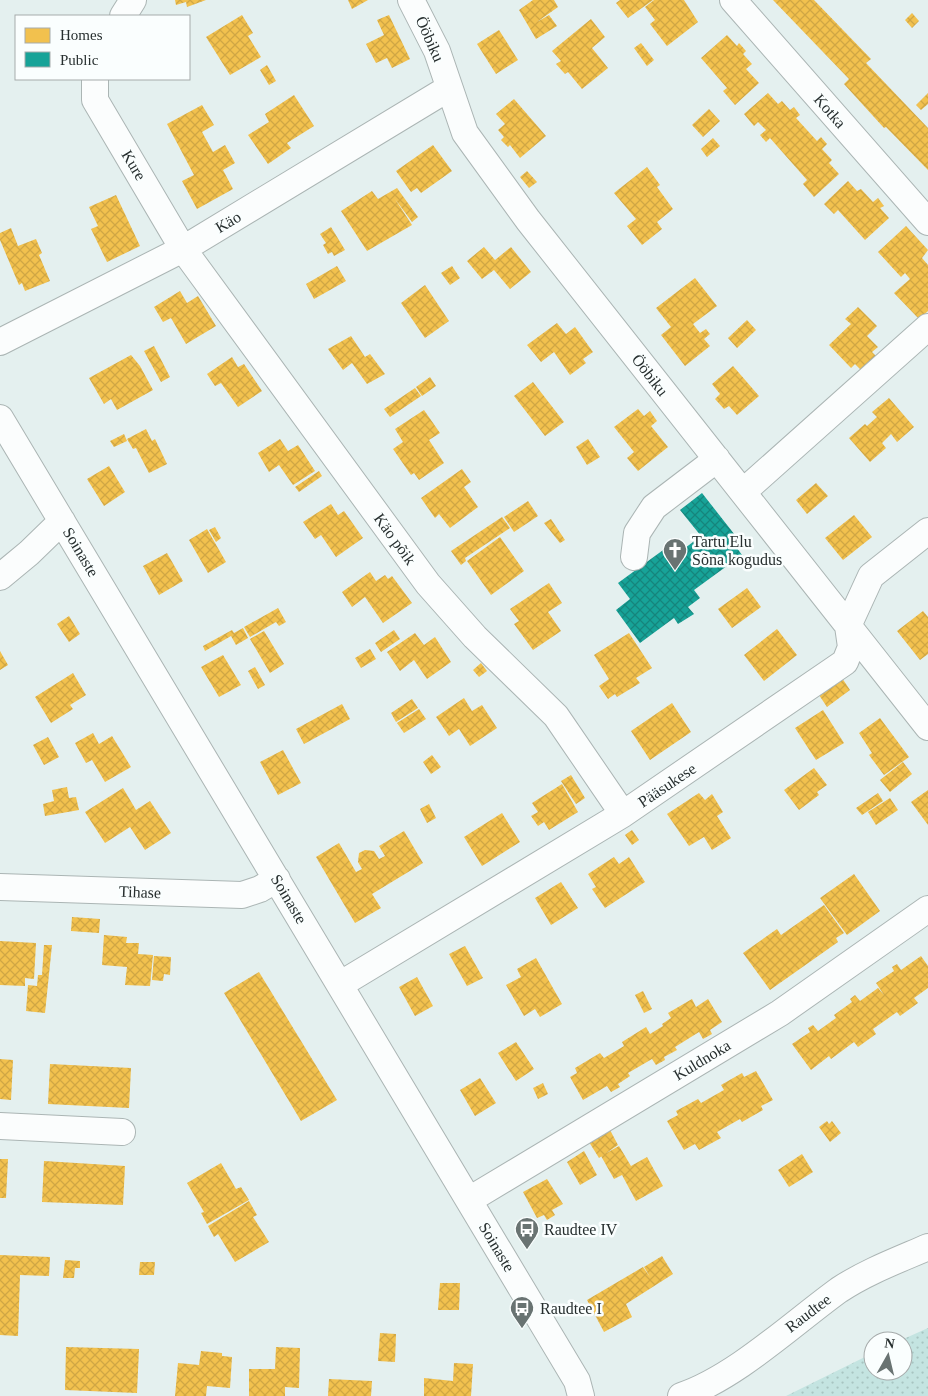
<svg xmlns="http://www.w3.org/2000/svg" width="928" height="1396" font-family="'Times New Roman',serif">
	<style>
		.grass { fill: url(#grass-dots) }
		.homes { fill: url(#homes-cross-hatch) }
		.public { fill: url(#public-cross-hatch) }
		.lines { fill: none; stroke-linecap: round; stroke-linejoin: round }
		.minor-casing { stroke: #abb5b4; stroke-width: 28 }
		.minor { stroke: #fbfdfd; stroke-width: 26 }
		.labels { text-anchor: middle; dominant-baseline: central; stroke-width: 5; stroke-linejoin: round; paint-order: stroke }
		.street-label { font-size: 16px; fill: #272f2f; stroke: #fafefe }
		.poi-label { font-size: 16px; fill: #272f2f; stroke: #fafefe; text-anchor: start }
	</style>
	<defs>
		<pattern id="grass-dots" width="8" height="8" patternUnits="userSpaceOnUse" patternTransform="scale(1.25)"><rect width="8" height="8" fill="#c4e4e1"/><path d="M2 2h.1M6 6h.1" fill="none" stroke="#a8c4c1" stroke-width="1.8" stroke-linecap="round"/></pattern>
		<pattern id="homes-cross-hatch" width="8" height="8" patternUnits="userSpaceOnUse" patternTransform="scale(1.25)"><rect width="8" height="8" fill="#f2c14e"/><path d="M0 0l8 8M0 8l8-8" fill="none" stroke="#d0a644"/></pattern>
		<pattern id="public-cross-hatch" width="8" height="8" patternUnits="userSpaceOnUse" patternTransform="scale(1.25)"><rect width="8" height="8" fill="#17a398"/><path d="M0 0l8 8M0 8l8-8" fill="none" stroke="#15857c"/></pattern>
	</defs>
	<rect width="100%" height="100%" fill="#e4f0ef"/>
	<path class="grass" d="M928,1328V1396H786L873,1353V1371H903V1341H899Z"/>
	<path class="homes" d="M175,0H206L187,7L186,2L176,5Z
		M348,0H368L352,9Z
		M533,0H554L558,7L537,22L549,15L557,26L536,39L519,10Z
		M620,0H653L628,18L616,3Z
		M654,0H684L698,22L667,46L650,24L655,20L645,7Z
		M773,0H814L871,59L866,63L928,128V170L886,127L884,128L844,84L849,79Z
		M912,13L919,21L912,28L905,20Z
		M242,15L253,33L248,36L261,57L230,75L206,37Z
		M389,15L410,59L392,68L387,58L376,63L366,44L384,35L377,20Z
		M591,19L605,37L592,48L608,68L582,89L568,72L565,74L556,64L561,61L552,51Z
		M499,30L518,60L496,74L477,44Z
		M727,35L737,46L739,43L746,51L743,54L752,64L746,69L759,83L735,105L723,91L727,88L701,58Z
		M641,43L654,60L647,66L634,48Z
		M267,65L276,81L269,85L260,70Z
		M768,93L778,104L782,101L790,110L794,107L800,115L796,118L817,141L821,137L827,144L822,149L832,160L829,163L839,174L814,197L803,184L807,180L770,138L766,142L760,135L766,130L758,122L754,126L744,114Z
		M928,93V104L921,110L916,105Z
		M294,95L314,126L287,143L291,148L268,164L248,135L269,122L265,114Z
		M514,99L546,136L520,158L510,145L508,147L501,140L504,137L498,130L505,124L496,114Z
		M202,105L214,125L202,132L213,152L225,145L235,163L223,170L233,189L197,209L182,181L194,175L167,124Z
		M709,109L720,121L703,137L692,125Z
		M713,138L720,146L707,157L701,149Z
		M433,145L452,171L421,193L417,188L411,192L396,171Z
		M647,167L660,185L657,187L673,209L657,222L662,229L642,245L627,226L636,219L614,193Z
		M527,171L537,182L529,188L520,177Z
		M848,181L857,191L861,189L873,202L878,198L884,206L880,208L889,218L865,240L838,210L834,214L824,204Z
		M397,188L418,217L412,222L395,199L412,225L367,251L341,211L372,191L378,199Z
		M116,195L140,246L107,262L91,229L98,226L89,207Z
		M906,226L928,250L922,258L928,265V311L919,319L894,293L910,279L905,273L901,277L878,252Z
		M331,227L345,250L334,256L332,252L328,254L323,245L326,243L320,234Z
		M11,228L18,246L36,239L42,253L39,255L50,281L25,291L22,283L19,285L0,240V233Z
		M484,247L495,260L511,247L531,272L510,289L494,270L482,279L467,261Z
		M337,266L346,281L314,299L306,284Z
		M452,266L460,278L450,285L441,273Z
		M695,278L717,306L693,324L700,333L706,329L710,334L704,339L710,346L685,366L661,335L671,327L656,308Z
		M425,285L449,321L425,338L401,303Z
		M180,291L187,303L198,296L216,326L186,344L171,318L163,322L154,307Z
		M858,307L877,326L867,336L878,347L872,352L878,358L863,372L855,364L851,368L829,345L851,324L845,319Z
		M747,320L756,330L737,348L728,338Z
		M557,323L566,334L575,327L593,352L583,359L586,363L570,375L554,352L541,362L527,345Z
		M351,336L365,357L370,354L385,374L367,384L352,363L343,370L328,349Z
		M154,346L170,377L161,382L144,351Z
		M131,355L140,366L153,390L117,410L111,399L104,404L89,378Z
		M232,357L238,367L244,364L262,391L238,407L221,383L215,386L207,374Z
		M733,366L759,396L737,415L729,406L724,409L715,399L720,394L712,384Z
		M430,377L436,386L422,396L416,387Z
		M533,382L564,422L545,436L514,396Z
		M415,388L421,396L390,417L384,409Z
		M889,398L914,427L897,442L891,434L882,443L886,448L870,462L849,438L865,424L867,426L877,417L872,412Z
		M638,409L644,416L650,411L657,421L651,426L668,447L638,471L627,458L634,452L614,427Z
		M424,410L440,433L429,440L444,463L419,480L414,473L411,475L393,449L403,442L395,429Z
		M146,429L152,441L155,439L167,464L149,473L136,448L133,449L127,439Z
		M124,434L127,441L114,447L110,441Z
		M280,439L288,451L298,445L315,471L293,485L279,465L269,472L258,453Z
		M588,439L600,457L587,465L576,447Z
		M109,466L125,492L104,506L87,479Z
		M462,469L471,482L464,487L478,507L450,528L439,514L435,518L421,498Z
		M319,471L322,476L299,492L295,487Z
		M816,483L828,496L807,514L796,500Z
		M528,501L538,516L514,532L504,517Z
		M331,504L338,515L344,511L363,538L336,557L321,535L315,539L303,522Z
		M854,515L872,537L843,560L825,538Z
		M502,517L510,528L465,558L466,561L461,565L451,551Z
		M551,519L565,540L560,543L544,523Z
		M215,527L221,538L216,542L209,530Z
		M207,529L226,562L208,573L189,540Z
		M500,537L524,571L491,595L467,561Z
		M167,553L183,581L159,595L143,566Z
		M370,572L376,581L385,575L388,579L392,576L412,603L383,623L365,597L352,607L342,592Z
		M549,583L562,603L548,612L561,631L533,650L514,624L519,621L510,609Z
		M747,588L761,607L732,628L718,609Z
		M278,608L286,622L279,626L276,622L250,637L244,627Z
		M923,611L928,617V654L920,660L897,631Z
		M69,616L80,634L69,642L57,624Z
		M243,628L248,638L236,645L231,636L205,651L203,646L232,630L234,633Z
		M777,629L797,655L764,681L744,655Z
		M394,630L400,639L381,652L375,643Z
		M264,631L284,664L270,673L250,639Z
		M415,633L424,645L435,637L451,662L427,679L414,660L400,671L387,652Z
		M629,633L652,668L636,678L640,683L617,697L615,694L608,699L599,686L609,679L594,655Z
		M370,649L376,659L361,668L355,658Z
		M0,651L8,665L0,670Z
		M223,655L241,685L219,697L201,667Z
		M481,663L487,671L479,677L473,670Z
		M255,667L265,685L258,689L248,671Z
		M73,673L86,695L70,705L73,709L51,723L35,697Z
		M842,678L850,690L827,707L819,695Z
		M464,698L472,711L482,705L497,728L470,746L459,729L449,736L436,717Z
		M412,699L418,708L396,722L391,713Z
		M672,703L691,732L650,760L631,731Z
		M342,704L350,719L304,744L296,729Z
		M419,709L426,719L404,733L397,723Z
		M823,710L844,743L816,760L795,728Z
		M880,718L909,757L884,775L869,755L872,753L859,733Z
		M93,733L99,744L112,736L131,767L105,782L92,760L86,763L75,743Z
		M48,737L59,757L44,765L33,745Z
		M283,750L301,783L278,795L260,762Z
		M432,755L441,767L431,774L423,762Z
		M903,762L912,774L890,792L880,780Z
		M814,768L827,785L817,792L819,795L799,810L784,790Z
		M571,775L585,798L576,804L561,781Z
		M562,784L578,812L549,830L544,822L538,826L531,816L538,812L532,803Z
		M67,787L69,798L76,797L79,810L45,816L43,804L54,801L52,790Z
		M123,788L136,810L150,801L171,833L145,850L130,827L105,843L85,812Z
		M928,790V825L911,802Z
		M699,793L705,800L712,794L723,812L717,816L731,838L712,850L704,837L689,846L667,814Z
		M878,793L883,801L862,815L856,808Z
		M890,798L898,810L876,825L868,812Z
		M429,804L436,818L427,823L420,809Z
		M502,813L520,842L482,866L464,837Z
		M632,830L639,840L632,845L625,835Z
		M404,831L423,863L372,894L381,908L355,923L316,857L339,843L356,872L362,869L358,862L359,853L365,850L374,851L379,859L385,856L379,846Z
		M614,857L619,864L629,857L645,882L605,908L592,889L596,887L588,874Z
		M854,874L880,911L847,935L820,898Z
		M561,882L578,908L551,925L535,898Z
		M824,905L844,933L836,938L838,942L770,990L743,953L777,929L781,935Z
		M72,917L100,919L99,933L71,931Z
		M104,935L127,937L126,943H139L138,954L153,955L150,986L125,985L127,967L102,965Z
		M0,941L36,943L34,979L25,978V986L0,985Z
		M44,945H52L45,1013L26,1011L28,985L37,986L38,975H42Z
		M465,946L483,978L467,986L449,954Z
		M154,956L171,957L170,975L164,974L163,981L152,980Z
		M921,956L928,966V988L914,998L918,1003L900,1016L897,1012L873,1029L876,1034L858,1047L854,1042L831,1059L829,1056L811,1070L792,1044L810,1032L808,1028L813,1025L818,1031L836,1018L834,1015L852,1002L850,999L855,995L860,1001L878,988L884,995L876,983L894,971L892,967L897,964L901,970Z
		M536,958L562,1004L540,1017L535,1009L524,1016L506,985L521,977L517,969Z
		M259,972L337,1100L301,1121L224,993Z
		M417,977L433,1006L415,1016L399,987Z
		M643,991L652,1009L644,1013L635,995Z
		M692,999L696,1007L708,999L722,1022L710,1030L712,1034L703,1039L699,1032L675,1047L677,1050L664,1057L665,1060L656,1065L652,1059L628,1073L630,1076L618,1084L620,1087L611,1092L607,1086L583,1100L570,1077L577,1073L575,1068L600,1053L604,1058L624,1046L622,1042L646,1027L650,1034L663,1026L662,1024L671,1018L668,1013Z
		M516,1042L534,1069L516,1081L498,1053Z
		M0,1059L13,1060L11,1100L0,1099Z
		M50,1064L131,1068L129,1108L48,1104Z
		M756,1071L773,1100L761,1106L763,1110L742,1122L740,1119L717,1132L721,1138L699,1150L695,1144L684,1150L667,1121L678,1115L676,1111L698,1099L701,1103L724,1090L721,1085L742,1073L744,1077Z
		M480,1078L496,1103L475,1116L460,1090Z
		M543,1083L548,1094L538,1099L533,1088Z
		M827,1121L829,1124L832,1121L841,1133L830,1142L819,1127Z
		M610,1130L618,1145L599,1158L589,1142Z
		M619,1146L631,1166L647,1157L663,1186L636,1201L622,1175L614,1179L601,1156Z
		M584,1151L597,1175L580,1185L567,1162Z
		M802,1154L813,1172L789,1187L778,1170Z
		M0,1159H8L6,1198H0Z
		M44,1161L125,1166L123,1205L42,1202Z
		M221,1163L236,1189L241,1187L249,1200L207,1224L201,1213L204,1212L187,1183Z
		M547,1179L563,1204L552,1210L555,1215L547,1220L544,1215L537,1218L523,1192Z
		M249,1201L257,1215L253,1217L269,1242L235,1262L218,1234L214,1237L208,1226Z
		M0,1255L50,1257L49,1276L20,1275L18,1336L0,1335Z
		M662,1256L673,1274L626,1304L632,1317L604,1332L587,1300L643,1267L650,1277L644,1267Z
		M65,1260L80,1261V1268H75L74,1278H63Z
		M140,1262H155L154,1275H139Z
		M440,1283H460L459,1310H438Z
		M380,1333L396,1334L395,1362L378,1361Z
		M66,1347L139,1349L137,1393L65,1390Z
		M276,1347L300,1348L299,1388L285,1387V1396H249V1369H275Z
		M201,1351L222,1353V1356L232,1357L230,1388L207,1386L206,1396H175L178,1363L199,1365Z
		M454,1363L473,1364L471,1396H424V1378L453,1381Z
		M329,1379L372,1381L371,1396H328Z"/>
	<path class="public" d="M702,493L742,544L737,548L742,555L694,590L700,598L688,607L694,614L678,624L674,618L640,643L616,610L630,599L618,583L670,545L672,547L680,541L685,548L701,536L680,510Z"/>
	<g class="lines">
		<g class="minor-casing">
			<path id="minor" d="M411,0L437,51L465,133L528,220L928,727
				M733,0L928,222
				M123,16L133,0
				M95,79V100L183,249L428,584L475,637L556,716L623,814
				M0,342L183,249L449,88
				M0,418L577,1381L581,1396
				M743,492L928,327
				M634,557L637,533L654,507L717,459
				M0,577L29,553L62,521
				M0,887L242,895L260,889L277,879
				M341,984L623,814L845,662L851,647L848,626L871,576L928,531
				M0,1126L122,1132
				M469,1200L780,1013L928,909
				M681,1396C735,1378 792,1324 839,1290C866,1272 898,1260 928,1247"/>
		</g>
		<use href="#minor" class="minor"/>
	</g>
	<defs>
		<g id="church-pin" transform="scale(1.25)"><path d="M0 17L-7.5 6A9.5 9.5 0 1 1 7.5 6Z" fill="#697372" stroke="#fafefe"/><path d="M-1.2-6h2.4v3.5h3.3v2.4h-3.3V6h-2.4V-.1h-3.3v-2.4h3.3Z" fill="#fff"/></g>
		<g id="bus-pin" transform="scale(1.25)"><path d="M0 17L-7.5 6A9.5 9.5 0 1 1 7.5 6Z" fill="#697372" stroke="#fafefe"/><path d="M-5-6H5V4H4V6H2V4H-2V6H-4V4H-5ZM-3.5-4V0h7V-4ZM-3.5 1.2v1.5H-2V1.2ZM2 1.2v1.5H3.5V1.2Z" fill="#fff"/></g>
	</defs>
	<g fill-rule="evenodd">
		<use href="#church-pin" x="675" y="550"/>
		<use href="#bus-pin" x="527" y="1229"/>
		<use href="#bus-pin" x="522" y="1308"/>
	</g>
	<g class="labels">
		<g class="street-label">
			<text transform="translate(430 39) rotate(66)">Ööbiku</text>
			<text transform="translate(830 111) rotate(49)">Kotka</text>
			<text transform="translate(134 165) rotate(59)">Kure</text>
			<text transform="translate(228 222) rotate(-31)">Käo</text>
			<text transform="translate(650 375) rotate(52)">Ööbiku</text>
			<text transform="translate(395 539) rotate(54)">Käo põik</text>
			<text transform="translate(81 552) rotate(59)">Soinaste</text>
			<text transform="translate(667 785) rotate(-34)">Pääsukese</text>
			<text transform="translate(140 892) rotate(2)">Tihase</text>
			<text transform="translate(289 899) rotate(59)">Soinaste</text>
			<text transform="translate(702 1060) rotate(-31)">Kuldnoka</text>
			<text transform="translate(497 1247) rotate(59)">Soinaste</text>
			<text transform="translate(808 1313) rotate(-37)">Raudtee</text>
		</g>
		<g class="poi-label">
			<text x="692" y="541">Tartu Elu<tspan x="692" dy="18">Sõna kogudus</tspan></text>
			<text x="544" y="1229">Raudtee IV</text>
			<text x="540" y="1308">Raudtee I</text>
		</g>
	</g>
	<rect x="15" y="15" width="175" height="65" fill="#fafefe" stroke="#a6abab"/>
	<rect x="25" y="28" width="25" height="15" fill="#f2c14e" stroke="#a6abab"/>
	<text x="60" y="40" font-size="15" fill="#272f2f">Homes</text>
	<rect x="25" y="52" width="25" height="15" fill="#17a398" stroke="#a6abab"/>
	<text x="60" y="65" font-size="15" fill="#272f2f">Public</text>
	<g transform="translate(888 1356) rotate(8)"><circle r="24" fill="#fafefe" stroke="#a6abab"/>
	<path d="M0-4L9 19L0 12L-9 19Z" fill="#697372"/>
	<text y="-8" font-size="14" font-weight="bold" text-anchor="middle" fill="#272f2f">N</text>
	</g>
</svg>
